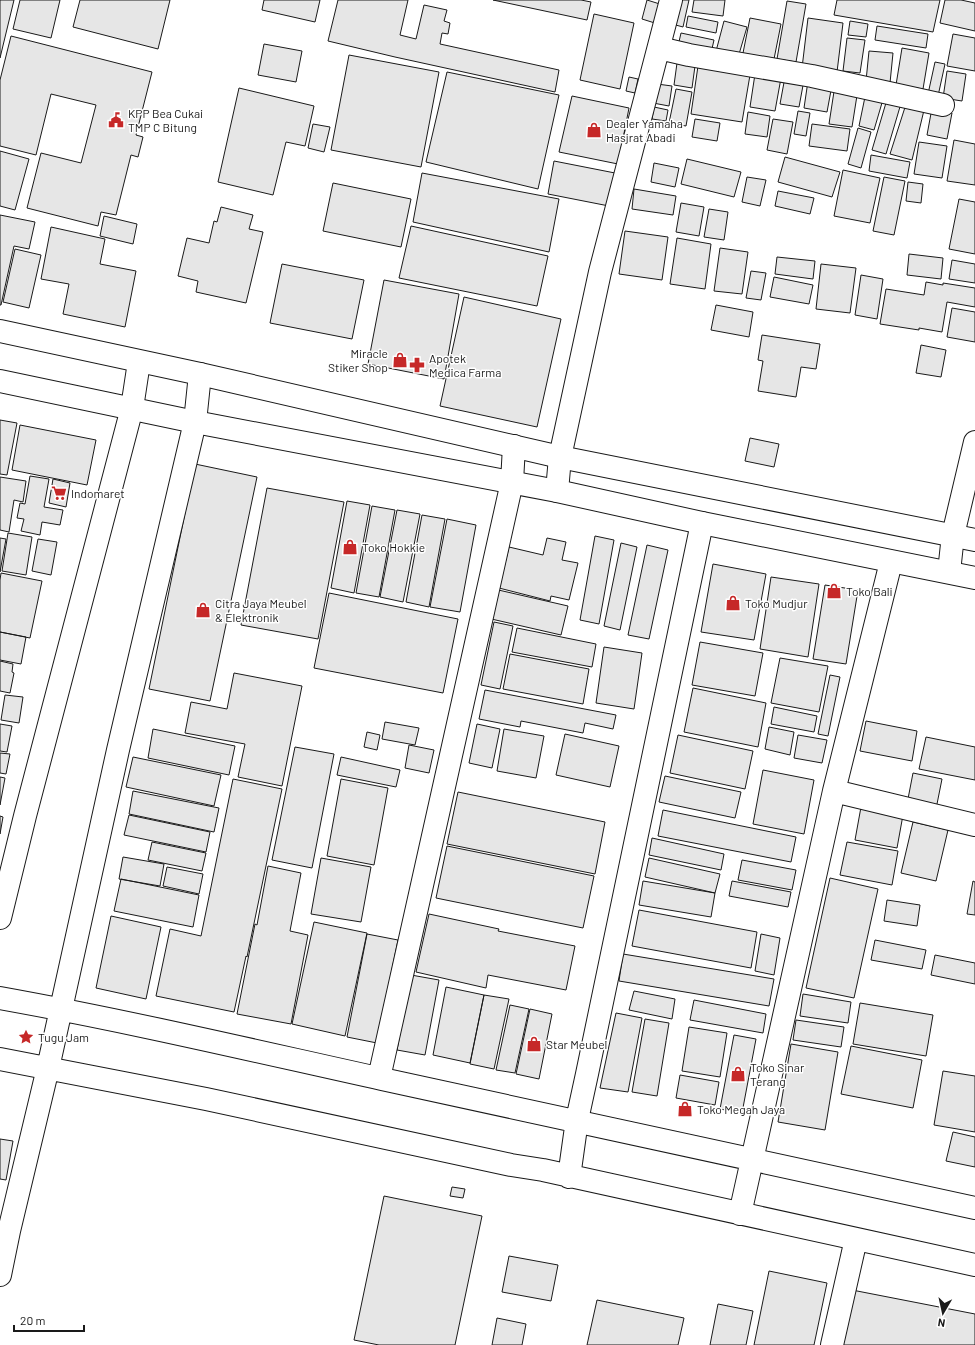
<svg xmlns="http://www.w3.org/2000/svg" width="975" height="1345" font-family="Barlow,sans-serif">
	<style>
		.building { fill: #e6e6e6; stroke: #1a1a1a }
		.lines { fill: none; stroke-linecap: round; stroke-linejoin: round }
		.minor-casing { stroke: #1a1a1a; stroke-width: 24 }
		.highway-casing { stroke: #1a1a1a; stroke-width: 24 }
		.minor { stroke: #fff; stroke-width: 22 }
		.highway { stroke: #fff; stroke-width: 22 }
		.labels { text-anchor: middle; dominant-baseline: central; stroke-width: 3; stroke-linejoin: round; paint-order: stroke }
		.poi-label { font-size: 12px; fill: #1a1a1a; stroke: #fff; text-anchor: start }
	</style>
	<rect width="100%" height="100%" fill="#fff"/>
	<path class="building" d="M0,0H14L0,58Z
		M20,0H60L51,38L13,29Z
		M80,0H170L158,49L73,27Z
		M264,0H320L315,22L262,10Z
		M338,0H408L400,35L416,39L424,5L447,10L444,21L450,23L448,34L442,33L440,44L559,70L555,92L395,57L328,41Z
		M493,0H581L591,2L587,20Z
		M647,0L663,5L658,24L642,19Z
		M678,0H689L683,27L672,24Z
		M694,0H725L723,16L692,12Z
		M837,0H940L933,32L834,15Z
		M945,0H961L975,3V31L940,23Z
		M787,1L806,4L796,62L777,59Z
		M594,14L634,23L620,89L580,80Z
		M688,16L718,22L716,33L686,27Z
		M750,18L781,24L773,64L742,58Z
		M808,18L843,23L837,72L802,68Z
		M724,21L747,27L737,61L715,55Z
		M850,21L868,24L866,37L848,35Z
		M877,26L928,34L926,48L875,40Z
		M681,33L714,40L711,53L678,46Z
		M953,34L975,38V71L947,66Z
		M11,36L152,72L136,135L143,137L138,157L131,155L116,215L101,212L98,226L27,208L41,153L81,163L96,105L51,94L36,155L0,146V80Z
		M847,38L865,40L860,73L843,71Z
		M264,44L302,51L296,82L258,75Z
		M902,48L929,53L923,89L896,85Z
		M869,51L893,53L890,83L866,81Z
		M349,55L439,72L421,167L331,150Z
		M935,62L945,64L938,96L928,94Z
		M677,63L695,66L692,88L674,85Z
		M698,66L750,75L742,122L691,114Z
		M947,71L966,74L962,101L943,98Z
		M447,72L559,95L538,189L426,162Z
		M755,74L781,78L775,111L750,107Z
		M629,77L638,79L635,93L626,91Z
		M785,77L804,80L799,107L780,104Z
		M808,81L832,85L827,112L804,108Z
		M657,84L672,86L669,106L653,103Z
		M835,85L858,89L852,127L829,124Z
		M239,88L314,106L305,146L286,142L273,195L218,182Z
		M676,89L692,92L686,126L669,123Z
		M866,92L884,96L874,130L859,126Z
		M572,96L629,108L618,164L559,152Z
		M888,96L902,100L886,154L872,150Z
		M907,101L925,106L912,160L890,154Z
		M654,107L668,110L666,121L652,119Z
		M932,108L952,113L947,139L927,135Z
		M798,111L810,113L806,136L794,134Z
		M748,112L770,116L767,137L745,134Z
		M695,119L720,123L717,141L692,137Z
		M773,119L793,122L787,154L767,150Z
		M313,124L330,127L324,152L308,148Z
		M812,124L850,129L847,151L809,146Z
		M858,128L871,132L861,168L848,164Z
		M954,140L975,144V185L947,181Z
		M919,142L947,146L942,178L914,174Z
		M0,151L29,159L15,210L0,206Z
		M871,155L910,162L907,178L869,171Z
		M785,157L840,172L832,197L778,182Z
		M687,159L741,172L734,197L681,184Z
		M554,161L615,173L609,206L548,194Z
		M654,163L679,168L675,187L651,182Z
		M843,170L880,178L870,223L834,216Z
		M422,173L559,199L549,252L413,222Z
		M747,177L766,180L760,206L742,202Z
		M884,177L905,181L894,235L873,231Z
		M908,182L923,184L921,203L906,201Z
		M333,183L411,199L401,247L323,231Z
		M634,189L676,196L673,215L632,209Z
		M778,191L814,198L810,214L775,206Z
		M959,199L975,202V254L949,249Z
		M681,203L704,207L699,236L676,232Z
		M221,207L253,215L249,229L263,232L246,303L196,292L198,281L178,276L187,238L209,243L214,221L217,222Z
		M709,209L728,212L724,240L704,237Z
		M0,215L35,222L29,249L14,246L1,305H0Z
		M104,216L137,224L133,244L100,236Z
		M411,226L548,256L537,306L399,278Z
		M51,227L105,239L100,264L136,271L125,327L63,314L69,284L41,279Z
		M625,231L668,237L662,280L619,274Z
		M677,238L711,244L705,289L670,284Z
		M720,248L748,252L742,294L714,291Z
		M15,249L41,255L29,308L3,302Z
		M909,254L943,258L941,279L907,275Z
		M777,257L815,261L813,279L775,274Z
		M952,260L975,264V283L949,279Z
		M282,264L364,280L352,339L270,323Z
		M821,264L856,268L850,313L816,309Z
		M751,271L766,273L761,300L746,298Z
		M861,275L883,279L877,319L855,315Z
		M774,277L813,285L809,304L770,297Z
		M384,280L459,294L444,379L368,364Z
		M926,282L943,285V283L975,288V307L947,302L942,332L919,328V330L880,324L886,289L924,295Z
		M464,297L561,319L537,427L440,406Z
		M716,305L753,312L749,337L711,330Z
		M952,308L975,312V342L947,337Z
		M762,335L820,344L816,369L801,367L796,397L758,391L763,361L758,360Z
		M921,345L946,350L941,377L916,373Z
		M0,420L17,423L7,475L0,474Z
		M20,425L96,440L87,485L12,470Z
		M750,438L779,444L774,467L745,461Z
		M195,464L257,477L210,701L149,689Z
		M30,476L49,479L44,507L63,510L60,525L42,522L40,535L21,531L24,519L17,518L20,503L25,504Z
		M0,477L26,481L23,502L14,500L9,532L0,530Z
		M53,479L70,483L66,507L49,503Z
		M267,488L344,502L318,639L241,625Z
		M347,501L370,505L354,593L331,588Z
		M372,506L395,510L379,597L356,593Z
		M397,510L420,514L403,602L380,597Z
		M422,515L445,519L429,607L406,602Z
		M447,519L476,525L460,612L430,607Z
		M8,533L32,537L26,575L2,571Z
		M595,536L614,540L599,624L580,620Z
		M0,538L6,539L0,572Z
		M547,538L566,542L562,560L578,563L569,600L551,596L550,601L499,588L509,547L543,555Z
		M38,539L57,542L51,575L32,571Z
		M621,543L637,547L620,630L604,626Z
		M647,545L668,550L649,639L628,635Z
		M713,564L766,574L754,640L701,632Z
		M1,573L42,581L30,638L0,632V580Z
		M771,577L819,584L808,657L760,649Z
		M825,585L858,590L846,664L813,659Z
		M494,589L568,606L561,635L487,618Z
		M329,593L458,619L443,693L314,668Z
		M494,622L513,626L500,689L481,685Z
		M517,628L596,644L592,667L512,652Z
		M0,632L26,637L21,664L0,660Z
		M700,642L763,653L755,696L692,685Z
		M604,647L642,653L634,709L596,703Z
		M510,654L589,669L583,704L503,689Z
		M780,658L828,666L819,712L771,703Z
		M0,661L13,664L12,672L14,673L10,693L0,691Z
		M234,673L302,686L282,786L238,777L245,744L185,733L191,702L227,709Z
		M830,675L840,677L828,736L818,734Z
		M693,688L766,703L758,747L684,732Z
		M485,690L616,715L613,729L585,723L583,733L521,721L520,727L479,719Z
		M5,695L23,697L19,723L1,720Z
		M774,707L817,716L814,732L771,724Z
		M866,721L917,731L912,761L860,751Z
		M385,722L419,728L415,745L382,739Z
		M0,724L12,726L7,752L0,751Z
		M477,724L500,729L492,768L469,763Z
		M769,727L794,732L790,755L765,749Z
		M153,729L235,746L229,775L148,758Z
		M504,729L544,736L536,778L497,771Z
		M367,732L380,735L377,750L364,747Z
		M565,734L619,746L610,787L556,775Z
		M678,735L753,751L745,789L670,773Z
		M798,735L827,740L822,763L794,758Z
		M926,737L975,747V780L919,769Z
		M409,745L434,750L429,773L405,768Z
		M295,747L334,754L312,868L272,860Z
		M0,753L10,754L6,774L0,773Z
		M133,757L221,775L214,806L126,787Z
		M341,757L400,770L396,787L337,775Z
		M763,770L814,780L804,834L753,824Z
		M913,773L942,779L936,809L907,804Z
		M665,776L741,792L735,818L659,802Z
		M0,777L5,778L0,805Z
		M233,779L282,789L247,957L246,956L234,1012L156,996L170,929L201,936Z
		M341,779L388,788L374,865L327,856Z
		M133,791L219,808L214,832L129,814Z
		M458,792L605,822L595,874L447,844Z
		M861,807L903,815L897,848L855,840Z
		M663,810L796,837L791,862L658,836Z
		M129,815L210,832L206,852L124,835Z
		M0,816L3,817L0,834Z
		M913,822L948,830L936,881L901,873Z
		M652,838L724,854L721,870L649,855Z
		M152,842L206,853L202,871L148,860Z
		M847,842L898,851L892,885L840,875Z
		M447,846L594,876L583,928L436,898Z
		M123,857L164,864L160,886L119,879Z
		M321,858L371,867L361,922L311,914Z
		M649,858L720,874L715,893L645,877Z
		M742,860L796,870L792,890L738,880Z
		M268,866L301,873L290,931L308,935L291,1024L237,1014L255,924L257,925Z
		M167,867L203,874L199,894L163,886Z
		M830,878L878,889L854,998L806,988Z
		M121,879L199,895L193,927L114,911Z
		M643,881L715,893L711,917L639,905Z
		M732,881L791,892L788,907L729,896Z
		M973,881L975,882V915L967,914Z
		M887,900L920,905L917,926L884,921Z
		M639,910L757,932L751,968L632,946Z
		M429,914L499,929L498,931L575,946L566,990L488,975L486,988L416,972Z
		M111,916L161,927L146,999L96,988Z
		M314,922L367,933L345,1036L292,1024Z
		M367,934L398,940L377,1043L347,1037Z
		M761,934L780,938L774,975L755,971Z
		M875,940L926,950L922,969L871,960Z
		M623,954L774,979L769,1006L619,981Z
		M935,955L975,963V984L931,975Z
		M411,975L439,980L425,1055L397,1050Z
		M446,987L484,995L470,1063L433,1055Z
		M634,991L675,999L672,1019L629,1010Z
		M803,994L851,1002L848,1023L800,1016Z
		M484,995L509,999L494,1069L470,1064Z
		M694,1000L766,1014L763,1033L690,1020Z
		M860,1003L933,1015L926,1056L853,1044Z
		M510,1005L529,1009L515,1073L496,1070Z
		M530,1009L552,1014L539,1079L516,1074Z
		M616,1013L642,1018L628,1092L600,1088Z
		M645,1019L669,1023L657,1096L632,1092Z
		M796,1020L844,1027L841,1047L793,1040Z
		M689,1027L727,1033L720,1077L682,1071Z
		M734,1035L756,1039L742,1113L720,1109Z
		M791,1044L838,1052L825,1130L778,1122Z
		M851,1046L922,1060L913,1108L841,1094Z
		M943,1071L975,1076V1132L934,1125Z
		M680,1075L719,1082L715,1105L676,1098Z
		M953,1132L975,1137V1167L946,1161Z
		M0,1139L13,1141L6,1180L0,1179Z
		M452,1187L465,1189L463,1198L450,1196Z
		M384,1196L482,1216L455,1345H379L354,1340Z
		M509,1256L558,1265L551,1301L502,1292Z
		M769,1271L827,1283L814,1345H754Z
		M852,1290L975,1314V1345H841Z
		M597,1300L684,1318L678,1345H587Z
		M718,1304L753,1311L746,1345H710Z
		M497,1318L526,1324L522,1345H492Z"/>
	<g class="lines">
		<g class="minor-casing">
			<path id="minor" d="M659,48L689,55L812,76L943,105
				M557,491L560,457L600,272L671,0
				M949,572L953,535L975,442
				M834,791L975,825
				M0,918L25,816L132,408L139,362
				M0,998C128,1021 255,1051 382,1079C580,1122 778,1164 975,1208
				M0,1059L206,1099L511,1165L543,1170L975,1265
				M379,1078L512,482L514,446
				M569,1177L577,1120L587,1074L702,523
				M740,1214L834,791L891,562
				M0,1275L9,1231L48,1068L118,750L195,422L200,374
				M832,1345L856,1239"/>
		</g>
		<g class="highway-casing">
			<path id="highway" d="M0,331L200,374L560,457L975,540
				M0,381L195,422L557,491L702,523L975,578"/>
		</g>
		<use href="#minor" class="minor"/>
		<use href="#highway" class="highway"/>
	</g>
	<defs>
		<g id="civic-bare" transform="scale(1.2)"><path d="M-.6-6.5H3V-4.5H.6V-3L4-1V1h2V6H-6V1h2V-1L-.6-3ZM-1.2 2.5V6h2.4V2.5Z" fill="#c62828" stroke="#fff" stroke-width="2.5" paint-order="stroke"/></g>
		<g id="shop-bare" transform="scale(1.2)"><path d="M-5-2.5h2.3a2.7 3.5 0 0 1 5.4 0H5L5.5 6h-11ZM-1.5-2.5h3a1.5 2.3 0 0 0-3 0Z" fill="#c62828" stroke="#fff" stroke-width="2.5" paint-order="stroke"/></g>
		<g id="pharmacy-bare" transform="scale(1.2)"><path d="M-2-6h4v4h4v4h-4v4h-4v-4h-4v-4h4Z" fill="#c62828" stroke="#fff" stroke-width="2.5" paint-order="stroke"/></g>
		<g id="supermarket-bare" transform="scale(1.2)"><path d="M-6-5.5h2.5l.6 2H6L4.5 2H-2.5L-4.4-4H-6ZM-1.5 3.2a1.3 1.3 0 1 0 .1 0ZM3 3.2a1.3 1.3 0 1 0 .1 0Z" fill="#c62828" stroke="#fff" stroke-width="2.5" paint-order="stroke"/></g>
		<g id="sight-bare" transform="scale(1.2)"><path d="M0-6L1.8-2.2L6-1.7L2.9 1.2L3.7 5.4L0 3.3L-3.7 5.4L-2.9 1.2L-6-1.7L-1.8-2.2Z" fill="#c62828" stroke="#fff" stroke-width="2.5" paint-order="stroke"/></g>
	</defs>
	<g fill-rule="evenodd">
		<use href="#civic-bare" x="116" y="120"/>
		<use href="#shop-bare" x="594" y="130"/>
		<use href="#shop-bare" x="400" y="360"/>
		<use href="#pharmacy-bare" x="417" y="365"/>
		<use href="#supermarket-bare" x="59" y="493"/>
		<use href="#shop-bare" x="350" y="547"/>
		<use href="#shop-bare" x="834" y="591"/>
		<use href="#shop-bare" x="733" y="603"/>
		<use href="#shop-bare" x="203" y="610"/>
		<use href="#sight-bare" x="26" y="1037"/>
		<use href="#shop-bare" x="534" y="1044"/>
		<use href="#shop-bare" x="738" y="1074"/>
		<use href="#shop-bare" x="685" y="1109"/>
	</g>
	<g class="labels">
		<g class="poi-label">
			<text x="128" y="113">KPP Bea Cukai<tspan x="128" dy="14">TMP C Bitung</tspan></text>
			<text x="606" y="123">Dealer Yamaha<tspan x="606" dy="14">Hasjrat Abadi</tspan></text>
			<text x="388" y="353" text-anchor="end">Miracle<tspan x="388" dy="14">Stiker Shop</tspan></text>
			<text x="429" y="358">Apotek<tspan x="429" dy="14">Medica Farma</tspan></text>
			<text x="71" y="493">Indomaret</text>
			<text x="362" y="547">Toko Hokkie</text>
			<text x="846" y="591">Toko Bali</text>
			<text x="215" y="603">Citra Jaya Meubel<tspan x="215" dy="14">&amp; Elektronik</tspan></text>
			<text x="745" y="603">Toko Mudjur</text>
			<text x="38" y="1037">Tugu Jam</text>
			<text x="546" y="1044">Star Meubel</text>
			<text x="750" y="1067">Toko Sinar<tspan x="750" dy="14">Terang</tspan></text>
			<text x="697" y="1109">Toko Megah Jaya</text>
		</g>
	</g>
	<g transform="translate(943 1313) rotate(189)" stroke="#ffffff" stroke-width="3" paint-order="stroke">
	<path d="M0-3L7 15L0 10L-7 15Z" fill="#1a1a1a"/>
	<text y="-6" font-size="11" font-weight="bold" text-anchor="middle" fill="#1a1a1a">N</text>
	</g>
	<path d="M14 1325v6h70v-6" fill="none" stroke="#1a1a1a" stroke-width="2"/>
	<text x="20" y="1325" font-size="12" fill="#1a1a1a" stroke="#ffffff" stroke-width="3" paint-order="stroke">20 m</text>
</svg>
